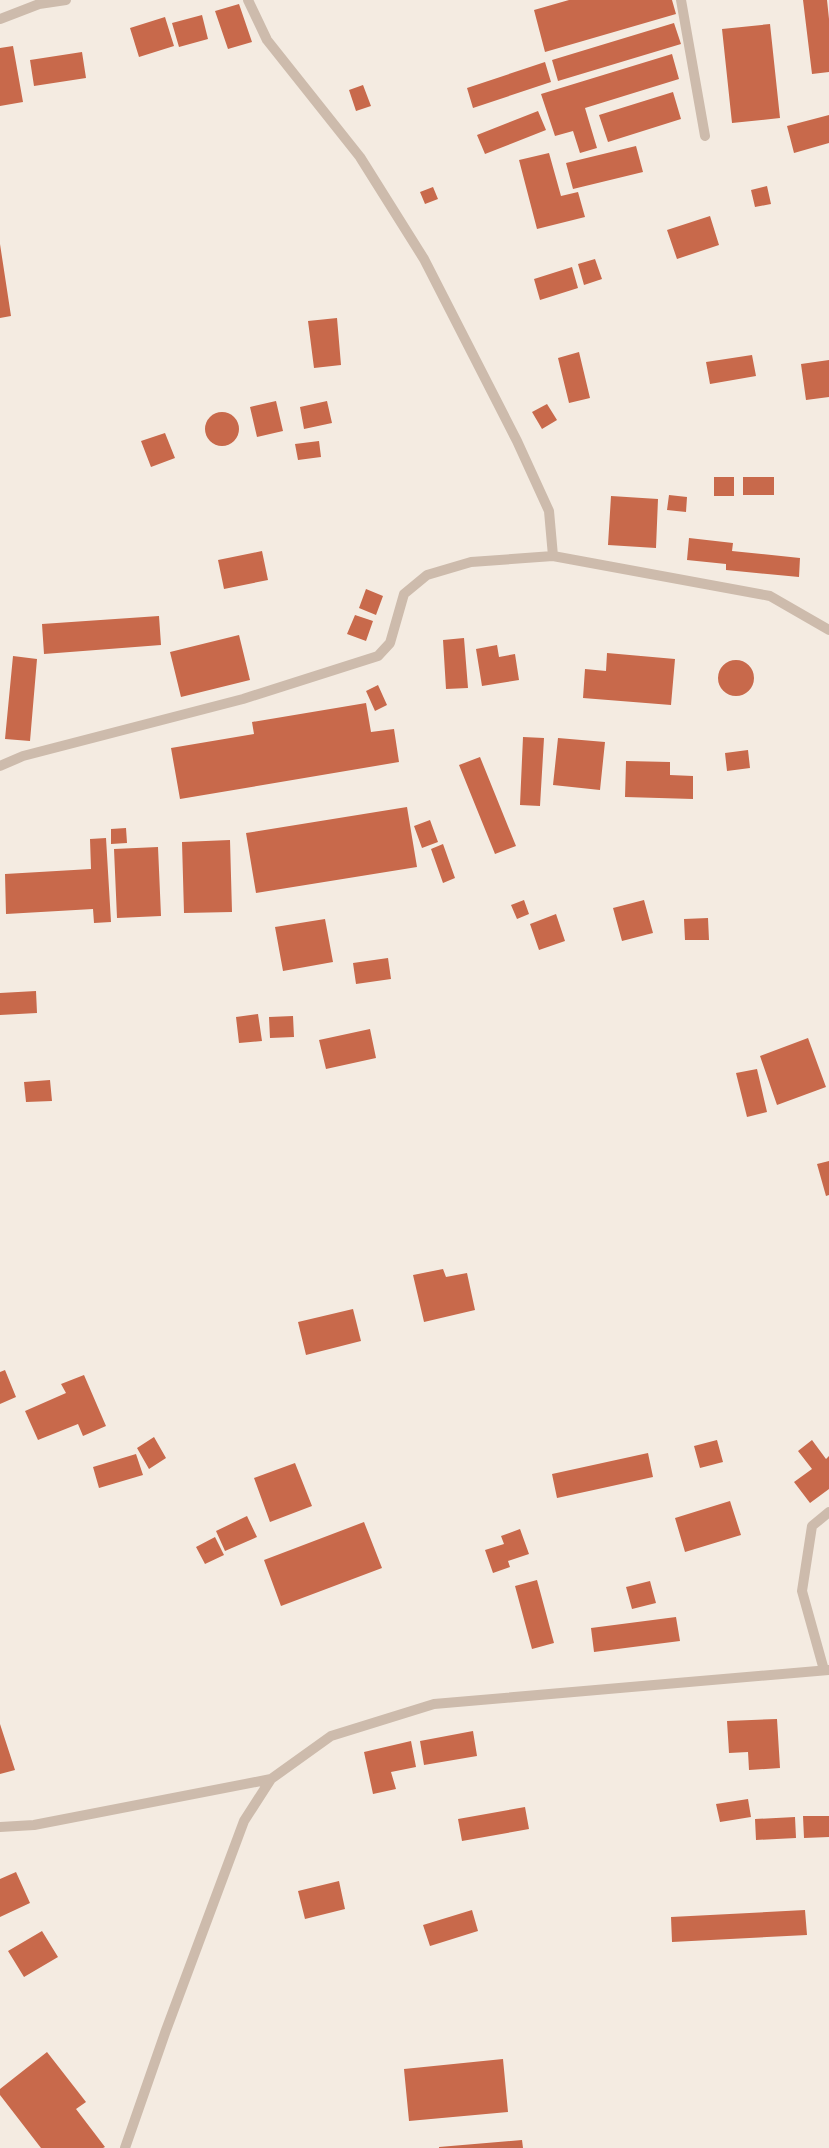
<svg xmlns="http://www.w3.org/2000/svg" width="829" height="2148" font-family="'Noto Sans',sans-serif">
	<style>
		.building { fill: #c8694b }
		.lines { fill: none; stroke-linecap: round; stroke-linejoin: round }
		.lane { stroke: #cdbbac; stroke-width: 10 }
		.street { stroke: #cdbbac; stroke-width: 10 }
	</style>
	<rect width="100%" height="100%" fill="#f4ebe1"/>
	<path class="building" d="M569,0H672L676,14L545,52L534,10Z
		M803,0H827L829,19V72L812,74Z
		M239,4L252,42L228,49L215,11Z
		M202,15L208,39L179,47L172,23Z
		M165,17L174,46L139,57L130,28Z
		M674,23L681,44L558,81L552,60Z
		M770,24L780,118L732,123L722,29Z
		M13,46L23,102L0,106V48Z
		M82,52L86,78L34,86L30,60Z
		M672,54L679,79L585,108L597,148L580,153L573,131L555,136L541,94Z
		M545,62L551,82L473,108L467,88Z
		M363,85L371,106L356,111L349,90Z
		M673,92L681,119L608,142L599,115Z
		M538,111L546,130L485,154L477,135Z
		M829,115V143L794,153L787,126Z
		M636,146L643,172L573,189L566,163Z
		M549,153L561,196L578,192L585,217L537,229L519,160Z
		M767,186L771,204L755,207L751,190Z
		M433,187L438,199L425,204L420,192Z
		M710,216L719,245L677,259L667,230Z
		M0,244L11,316L0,318Z
		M595,259L602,279L584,285L578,264Z
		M572,267L578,288L540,300L534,279Z
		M337,318L341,365L314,368L308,321Z
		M579,352L590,398L569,403L558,358Z
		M752,355L756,376L710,384L706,362Z
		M829,360V397L806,400L801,364Z
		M276,401L283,431L257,437L250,407Z
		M327,401L332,423L304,429L300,407Z
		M547,404L557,420L542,429L532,412Z
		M205 429a17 17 0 1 1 34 0a17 17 0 1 1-34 0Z
		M165,433L175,458L151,467L141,441Z
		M319,441L321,457L298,460L295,444Z
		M714,477H734V496H714Z
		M743,477H774V495H743Z
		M669,495L687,497L686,512L667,510Z
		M611,496L658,499L656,548L608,545Z
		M689,538L733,543L732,551L800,558L799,577L726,570V564L687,560Z
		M262,551L268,580L224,589L218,560Z
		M366,589L383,596L376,615L359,608Z
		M355,615L373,621L366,641L347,634Z
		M159,616L161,645L44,654L42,624Z
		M239,635L250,680L181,697L170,652Z
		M464,638L468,688L446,689L443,640Z
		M497,645L499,657L515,654L519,680L482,686L476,649Z
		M607,653L675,659L671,705L583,698L585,669L606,671Z
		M13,656L37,659L30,741L5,739Z
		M718 678a18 18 0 1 1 36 0a18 18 0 1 1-36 0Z
		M378,685L387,705L375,711L366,691Z
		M366,703L371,732L394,729L399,762L180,799L171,748L254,734L252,722Z
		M523,737L544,738L540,806L520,805Z
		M558,738L605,742L600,790L553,785Z
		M748,750L750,768L727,771L725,753Z
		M480,757L516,846L495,854L459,765Z
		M626,761L670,762V775L693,776V799L625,797Z
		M407,807L417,867L256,893L246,833Z
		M430,820L438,842L422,848L414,826Z
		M126,828L127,843L111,844V829Z
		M106,838L111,922L94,923L93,909L6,914L5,874L91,869L90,839Z
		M230,840L232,912L184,913L182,842Z
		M443,844L455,878L443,883L431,849Z
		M158,847L161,916L117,918L114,849Z
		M524,900L529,914L517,919L511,905Z
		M644,900L653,933L622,941L613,908Z
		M556,914L565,941L539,950L530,924Z
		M708,918L709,940H685L684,919Z
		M325,919L333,962L283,971L275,927Z
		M388,958L391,979L356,984L353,963Z
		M36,991L37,1013L0,1015V993Z
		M258,1014L262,1041L239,1043L236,1017Z
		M293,1016L294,1037L270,1038L269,1017Z
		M370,1029L376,1058L326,1069L319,1040Z
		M808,1038L826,1087L777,1105L760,1056Z
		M757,1069L767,1112L747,1117L736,1073Z
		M50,1080L52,1101L26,1102L24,1082Z
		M829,1161V1195L826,1196L817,1164Z
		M443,1269L446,1277L467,1273L475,1310L424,1322L413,1275Z
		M353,1309L361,1341L306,1355L298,1322Z
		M5,1370L16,1397L0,1404V1372Z
		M84,1375L106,1426L83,1436L78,1424L38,1440L25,1411L66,1393L61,1384Z
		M154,1437L166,1458L149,1469L137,1448Z
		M717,1440L723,1462L700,1468L694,1446Z
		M812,1440L826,1459L829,1456V1489L810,1503L794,1482L812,1469L798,1451Z
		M648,1453L653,1477L557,1498L552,1474Z
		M136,1454L143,1475L99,1488L93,1467Z
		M295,1463L312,1506L270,1522L254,1478Z
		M730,1501L741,1535L685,1552L675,1518Z
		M247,1516L257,1537L225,1551L216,1531Z
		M364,1522L382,1568L281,1606L264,1560Z
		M520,1529L529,1554L508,1561L510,1567L493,1573L485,1550L504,1544L501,1536Z
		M215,1537L224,1555L205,1564L196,1547Z
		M537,1580L554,1643L532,1649L515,1586Z
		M650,1581L656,1603L632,1609L626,1587Z
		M676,1617L680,1641L594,1652L591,1628Z
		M777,1719L780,1768L749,1770L748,1752L729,1753L727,1721Z
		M0,1724L15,1770L0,1774Z
		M473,1731L477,1756L424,1765L420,1741Z
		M411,1741L416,1767L391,1772L396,1789L373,1794L364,1752Z
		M748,1799L751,1817L720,1822L716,1804Z
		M525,1807L529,1829L462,1841L458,1819Z
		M803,1816H829V1837L804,1838Z
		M795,1817L796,1838L756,1840L755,1819Z
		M16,1872L30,1903L0,1917V1879Z
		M339,1881L345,1909L305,1919L298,1891Z
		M472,1910L478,1931L430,1946L423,1925Z
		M805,1910L807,1935L672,1942L671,1917Z
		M42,1931L58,1957L24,1977L8,1951Z
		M47,2052L86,2102L76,2109L105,2147L103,2148H41L0,2095V2089Z
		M503,2059L508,2112L409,2121L404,2069Z
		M522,2140L523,2148H439V2147Z"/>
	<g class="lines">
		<path class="lane" d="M681,0L705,136
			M0,19L39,4L66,0"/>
		<path class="street" d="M248,0L267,40L360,157L424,259L517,441L549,511L553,556
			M0,766L23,756L243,699L378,656L390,643L404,594L427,575L471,562L553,556L770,596L829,630
			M824,1670L802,1591L812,1526L829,1512
			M0,1827L34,1825L271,1779
			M125,2148L165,2033L244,1821L271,1779L331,1736L434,1704L829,1670"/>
	</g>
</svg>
